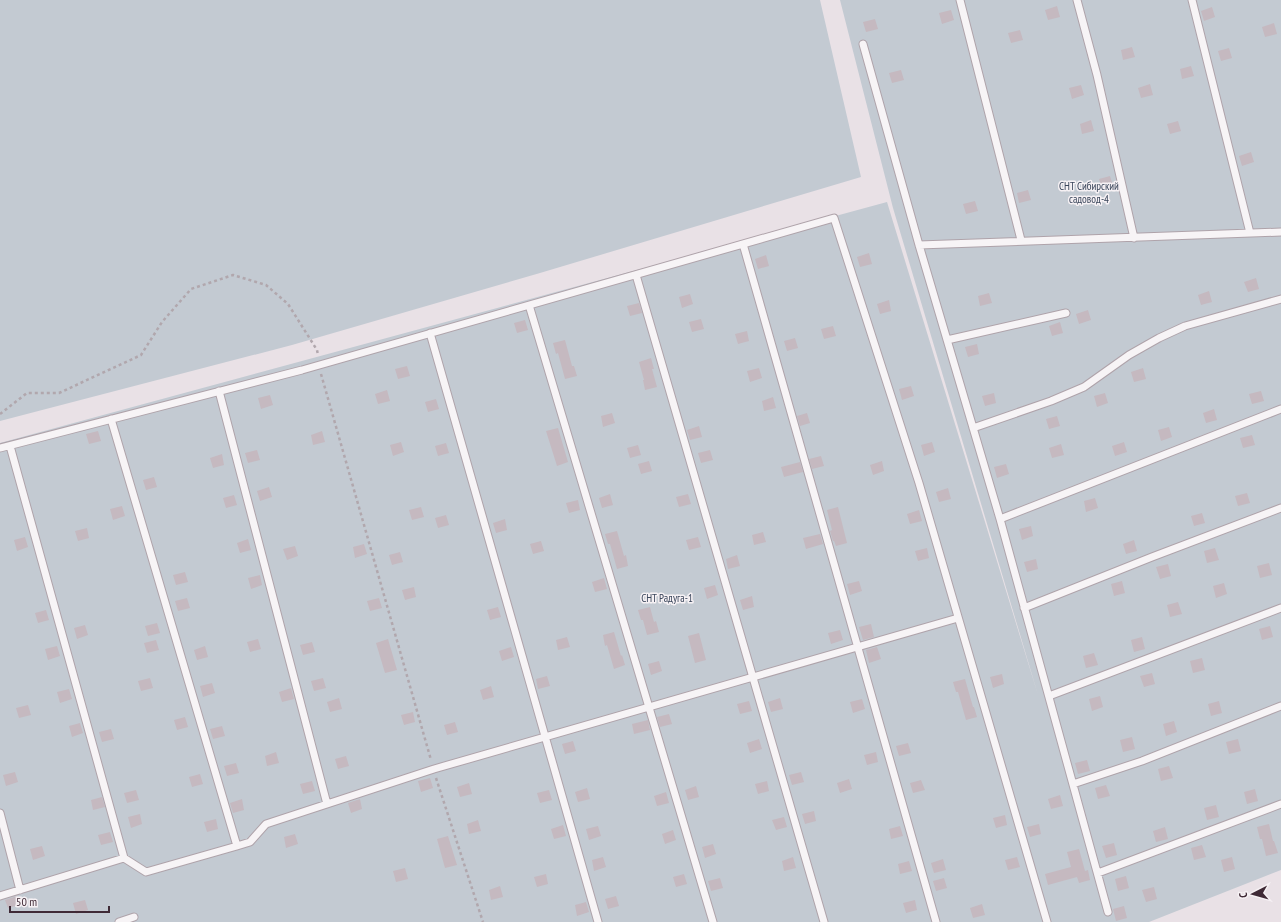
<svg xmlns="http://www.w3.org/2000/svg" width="1281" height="922" font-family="'PT Sans Narrow',sans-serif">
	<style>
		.green { fill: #c3cad2 }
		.building { fill: #c5b9c0 }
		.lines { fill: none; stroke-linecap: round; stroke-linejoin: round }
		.lane-casing { stroke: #afa3aa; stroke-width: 9 }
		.path { stroke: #b1a7ad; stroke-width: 2.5; stroke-dasharray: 3 3; stroke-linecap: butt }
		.lane { stroke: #f7f4f6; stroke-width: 7 }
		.labels { text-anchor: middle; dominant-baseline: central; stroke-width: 3; stroke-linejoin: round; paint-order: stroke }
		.park-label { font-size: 11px; fill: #39455a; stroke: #f6f1f4 }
	</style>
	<rect width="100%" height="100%" fill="#e9e1e6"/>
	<path class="green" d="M0,0H820L861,177L540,273L292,345L0,421Z
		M840,0H1281V870L1149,922H0V443L887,202L1038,695L893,208Z"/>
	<path class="building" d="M1057,6L1060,17L1048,20L1045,10Z
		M1212,7L1215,17L1204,21L1201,11Z
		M951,10L954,20L942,24L939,13Z
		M875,19L878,29L866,32L863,22Z
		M1274,23L1277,34L1265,37L1262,27Z
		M1020,30L1023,40L1011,43L1008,33Z
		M1132,47L1135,57L1123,60L1121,50Z
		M1229,48L1232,58L1221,61L1218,51Z
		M1191,66L1194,76L1182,79L1180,69Z
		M901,70L904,80L892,83L889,73Z
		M1150,84L1153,95L1141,98L1138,88Z
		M1081,85L1084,95L1072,99L1069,88Z
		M1091,120L1094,131L1082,134L1080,124Z
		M1178,121L1181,131L1170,134L1167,124Z
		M1251,152L1254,162L1242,166L1239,156Z
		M1110,176L1113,186L1102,189L1099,179Z
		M1028,190L1031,200L1019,203L1017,193Z
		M975,201L978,211L966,214L963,204Z
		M869,253L872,264L860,267L857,257Z
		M766,255L769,266L758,269L755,259Z
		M1256,278L1259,289L1248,292L1244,282Z
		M1209,291L1212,302L1201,305L1198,295Z
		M989,293L992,303L980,306L978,296Z
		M690,294L693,304L682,308L679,297Z
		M889,300L891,311L880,314L877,304Z
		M639,303L642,313L630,316L627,306Z
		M1088,310L1091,320L1079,324L1076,314Z
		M701,319L704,329L692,332L689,322Z
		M525,320L528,330L517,333L514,323Z
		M1060,322L1063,333L1052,336L1049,326Z
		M833,326L836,336L824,339L821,329Z
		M747,331L749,341L738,344L735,334Z
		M795,338L798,348L787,351L784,341Z
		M565,340L572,366H574L577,376L565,379L558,353L556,354L553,343Z
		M977,344L979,354L968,357L965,347Z
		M651,358L654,369H652L657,387L645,390L643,380H644L639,362Z
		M407,366L410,376L398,379L395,369Z
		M759,368L762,378L750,382L747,371Z
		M1143,368L1146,379L1134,382L1131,372Z
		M911,386L914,396L902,400L899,389Z
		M387,390L390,401L378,404L375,394Z
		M1261,391L1264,401L1252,404L1249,394Z
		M994,393L996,403L985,406L982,396Z
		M1105,393L1108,403L1097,407L1094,396Z
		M270,395L273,405L261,409L258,398Z
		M773,397L776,408L764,411L762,401Z
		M436,399L439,409L428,412L425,402Z
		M1214,409L1217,420L1206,423L1203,413Z
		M612,413L615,423L603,427L601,416Z
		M807,413L810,423L800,426L797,416Z
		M1057,416L1060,426L1049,429L1046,419Z
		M699,426L702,437L690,440L687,430Z
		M1169,427L1172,437L1161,441L1158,430Z
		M558,428L568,462L557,466L546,431Z
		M98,431L101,441L89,444L86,434Z
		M322,431L325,442L313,445L311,435Z
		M1252,435L1255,445L1243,448L1240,438Z
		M401,442L404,452L393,456L390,445Z
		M932,442L935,452L924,456L921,445Z
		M1124,442L1127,452L1115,456L1112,446Z
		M446,443L449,453L438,456L435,446Z
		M1061,444L1064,455L1052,458L1049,448Z
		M638,445L641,455L630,458L627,448Z
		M257,450L260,460L248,463L245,453Z
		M710,450L713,460L701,463L698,453Z
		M222,454L224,465L213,468L210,458Z
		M821,456L824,466L812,469L809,459Z
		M649,461L652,471L641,474L638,464Z
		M882,461L884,471L873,475L870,465Z
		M800,462L803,472L784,477L781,467Z
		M1006,464L1009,474L997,478L994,467Z
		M154,477L157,487L146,490L143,480Z
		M269,487L272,497L260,501L257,491Z
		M948,488L951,499L939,502L936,492Z
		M1247,493L1250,503L1238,506L1235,496Z
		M610,494L613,505L602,508L599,498Z
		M688,494L691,504L679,507L676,497Z
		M234,495L237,505L226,508L223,498Z
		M1095,498L1098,508L1086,512L1084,501Z
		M578,500L580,510L569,513L566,503Z
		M122,506L125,516L113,520L110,509Z
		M421,507L424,517L412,520L409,510Z
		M838,507L847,543L836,546L834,541H833L830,531L832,530L827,510Z
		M919,510L922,521L910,524L907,514Z
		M1202,513L1205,523L1194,526L1191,516Z
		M446,515L449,525L438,528L435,518Z
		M505,519L507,530L496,533L493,523Z
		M1031,526L1033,536L1022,540L1019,529Z
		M87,528L89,538L78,541L75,531Z
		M617,531L624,556L626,555L628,566L617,569L610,544H608L605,534Z
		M763,532L766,542L754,545L752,535Z
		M820,534L823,544L806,549L803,538Z
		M25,537L28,547L17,551L14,540Z
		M698,537L701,547L689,550L686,540Z
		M248,539L251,550L240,553L237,543Z
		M1134,540L1137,551L1126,554L1123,544Z
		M541,541L544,551L533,554L530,544Z
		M364,544L367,554L355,558L353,547Z
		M295,546L298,556L287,560L283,549Z
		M927,548L929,558L918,561L915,551Z
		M1215,548L1219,560L1207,563L1204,551Z
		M400,552L403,562L392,565L389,555Z
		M737,555L740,566L728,569L726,559Z
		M1036,559L1038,569L1027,572L1024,562Z
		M1269,563L1272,575L1260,578L1257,566Z
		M1168,564L1171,576L1160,579L1156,567Z
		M185,572L188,582L176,585L173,575Z
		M260,575L262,585L251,589L248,578Z
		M604,578L607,589L595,592L592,582Z
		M859,581L862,591L850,595L847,584Z
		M1122,581L1125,593L1114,596L1111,584Z
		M1224,583L1227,594L1216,598L1213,586Z
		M715,585L718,595L707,599L704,588Z
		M414,587L416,597L405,600L402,590Z
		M752,596L754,607L743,610L740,600Z
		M187,598L190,608L178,611L175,601Z
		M379,598L382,608L370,611L367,601Z
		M1178,602L1182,614L1170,617L1167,605Z
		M498,607L501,617L490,620L487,610Z
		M650,607L654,622L656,621L659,632L647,635L643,620H641L638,610Z
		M46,610L49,620L38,623L35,613Z
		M157,623L160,633L148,636L145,626Z
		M871,624L874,637L863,640L859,627Z
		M85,625L88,635L77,639L74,628Z
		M1270,626L1273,637L1262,640L1259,629Z
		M840,630L843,640L831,644L828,633Z
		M614,632L621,656L622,655L625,665L614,669L607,645L605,646L603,635Z
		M699,633L706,660L695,663L688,636Z
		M567,637L570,647L558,650L556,640Z
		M1142,637L1145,649L1134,652L1131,640Z
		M258,639L261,649L250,652L247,642Z
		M388,639L397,670L385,673L376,643Z
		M156,640L159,650L147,653L144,643Z
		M312,642L315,652L303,655L300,645Z
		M57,646L60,656L48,660L45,649Z
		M205,646L208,657L197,660L194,650Z
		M511,647L514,657L502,661L499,651Z
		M877,647L881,659L869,663L866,650Z
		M1094,653L1098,665L1086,668L1083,656Z
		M1202,658L1205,670L1193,673L1190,661Z
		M659,661L662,671L651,675L648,664Z
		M1152,673L1155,684L1144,687L1140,676Z
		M1002,674L1004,684L993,688L990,677Z
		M547,676L550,686L538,689L536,679Z
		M150,678L153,688L141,691L138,681Z
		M323,678L326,688L314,691L311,681Z
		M965,679L973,707H974L977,717L966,720L958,692H956L953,682Z
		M212,683L215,693L203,697L200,686Z
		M491,686L494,697L483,700L480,690Z
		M291,688L294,699L282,702L279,692Z
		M69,689L72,699L60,703L57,692Z
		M1100,696L1103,707L1092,711L1089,699Z
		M339,698L342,709L330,712L327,702Z
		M780,698L783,709L771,712L768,702Z
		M862,699L865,709L853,713L850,702Z
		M749,701L752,711L740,714L737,704Z
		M1219,701L1222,713L1211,716L1208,704Z
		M28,705L31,715L19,718L16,708Z
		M413,712L415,722L404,725L401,715Z
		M669,714L672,724L660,727L657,717Z
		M185,717L188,727L177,730L174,720Z
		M648,720L650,730L634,734L632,724Z
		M1174,721L1177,732L1166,736L1163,724Z
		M455,722L458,732L447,735L444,725Z
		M80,723L83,733L72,737L69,726Z
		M222,726L225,736L213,739L210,729Z
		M111,729L114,739L102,742L99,732Z
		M1132,737L1135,749L1123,752L1120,740Z
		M759,739L762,749L750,753L747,743Z
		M1238,739L1241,751L1229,754L1226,742Z
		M573,741L576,751L565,754L562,744Z
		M908,743L911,753L899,756L896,746Z
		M276,752L279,763L267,766L265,756Z
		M876,752L878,762L867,765L864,755Z
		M346,756L349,766L338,769L335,759Z
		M1087,760L1090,771L1078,774L1075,763Z
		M236,763L239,773L227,776L224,766Z
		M1169,766L1173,778L1161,781L1158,769Z
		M15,772L18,782L6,786L3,775Z
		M801,772L804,782L792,785L789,775Z
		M200,774L203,784L192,787L189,777Z
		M430,778L433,788L421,792L418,781Z
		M849,779L852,789L840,793L837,783Z
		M921,780L925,790L913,793L910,783Z
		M312,781L315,791L303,794L300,784Z
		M767,781L769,791L758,794L755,784Z
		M469,783L472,794L460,797L457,787Z
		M1106,785L1110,796L1098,799L1095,788Z
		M696,786L699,797L688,800L685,790Z
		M587,788L590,799L578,802L575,792Z
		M1255,789L1258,801L1247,804L1244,792Z
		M136,790L139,800L127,803L124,793Z
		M549,790L552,800L540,803L537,793Z
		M666,792L669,803L657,806L654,796Z
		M1060,795L1063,806L1051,809L1048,799Z
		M102,797L105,807L93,810L91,800Z
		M242,799L244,810L233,813L230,803Z
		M360,799L362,809L351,813L348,803Z
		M1216,805L1219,817L1207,820L1204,808Z
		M814,811L816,821L805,824L802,814Z
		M140,814L142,824L131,828L128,817Z
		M1005,815L1007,825L996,828L993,818Z
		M784,817L787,827L776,830L772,820Z
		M216,819L218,829L207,832L204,822Z
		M478,820L481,831L469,834L467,824Z
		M1039,824L1041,834L1030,837L1027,827Z
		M1269,824L1273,841H1274L1278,853L1266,856L1262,839H1260L1257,827Z
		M563,825L566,836L554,839L551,829Z
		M598,826L601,836L589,840L586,829Z
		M900,826L903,836L891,839L889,829Z
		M1165,827L1168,839L1156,842L1153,831Z
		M673,830L676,840L665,844L662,834Z
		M110,832L113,842L101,845L98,835Z
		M295,834L298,844L286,848L284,837Z
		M448,836L457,865L445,868L437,839Z
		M1114,843L1117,855L1106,858L1102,846Z
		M713,844L716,854L705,858L702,847Z
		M1202,845L1206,857L1194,860L1191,848Z
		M42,846L45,856L33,860L30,849Z
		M1079,849L1085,871L1088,870L1090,880L1079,883L1077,877L1048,885L1045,874L1071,867L1067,852Z
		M603,857L606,867L594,871L592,860Z
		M793,857L796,868L784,871L782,861Z
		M1017,857L1020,867L1008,870L1005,860Z
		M1232,857L1235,869L1224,872L1221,860Z
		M943,859L946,870L934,873L931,863Z
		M909,861L912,871L900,874L898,864Z
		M405,868L408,879L396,882L393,871Z
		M546,874L548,884L537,887L534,877Z
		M684,874L687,884L676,887L673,877Z
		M1126,876L1129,888L1118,891L1115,879Z
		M720,878L723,888L711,891L708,881Z
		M944,878L947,888L936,891L933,881Z
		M500,886L503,897L491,900L489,890Z
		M1154,887L1157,899L1146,902L1142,890Z
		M17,896L19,905L8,908L5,900Z
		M616,896L619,906L608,909L605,899Z
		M85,900L88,910L76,914L73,903Z
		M915,900L917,910L906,913L903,903Z
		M586,902L589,912L577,916L575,905Z
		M982,904L985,915L973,918L970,908Z
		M1124,906L1127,918L1116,921L1113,909Z"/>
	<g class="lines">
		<g class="lane-casing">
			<path id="lane" d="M960,0L1021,240
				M1077,0L1097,75L1134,238
				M1192,0L1250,233
				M863,44L919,245L1000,519L1108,912
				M743,244L936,922
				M919,245L1281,232
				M636,275L824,922
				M529,305L713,922
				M430,333L598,922
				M947,340L1066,313
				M219,391L327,804
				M111,419L237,846
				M973,428L1051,401L1084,387L1129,355L1159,338L1185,326L1281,299
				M10,446L124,858
				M0,448L302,370L834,218L919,483L1047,922
				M1000,519L1281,409
				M1024,608L1152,557L1281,508
				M1049,696L1281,608
				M1073,784L1142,761L1281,706
				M0,813L20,890
				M1098,873L1281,804
				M0,896L124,858L146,872L237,846L250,842L266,824L434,769L958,618
				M119,922L134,917"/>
		</g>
		<path class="path" d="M321,374L431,760
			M0,414L27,393H59L141,355L162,322L191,289L233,275L266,285L288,304L317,350L318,355
			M436,778L483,922"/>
		<use href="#lane" class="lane"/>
	</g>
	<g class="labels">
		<g class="park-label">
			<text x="1089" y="186">СНТ Сибирский<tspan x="1089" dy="13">садовод-4</tspan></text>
			<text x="667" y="598">СНТ Радуга-1</text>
		</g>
	</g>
	<g transform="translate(1253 894) rotate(264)" stroke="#f6f1f4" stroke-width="3" paint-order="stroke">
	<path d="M0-3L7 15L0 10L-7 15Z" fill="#3f2a36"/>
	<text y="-6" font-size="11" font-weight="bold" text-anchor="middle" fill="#3f2a36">С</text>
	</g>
	<path d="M10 906v6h99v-6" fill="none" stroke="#3f2a36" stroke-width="2"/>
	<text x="16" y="906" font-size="12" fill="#3f2a36" stroke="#f6f1f4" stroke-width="3" paint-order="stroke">50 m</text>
</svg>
